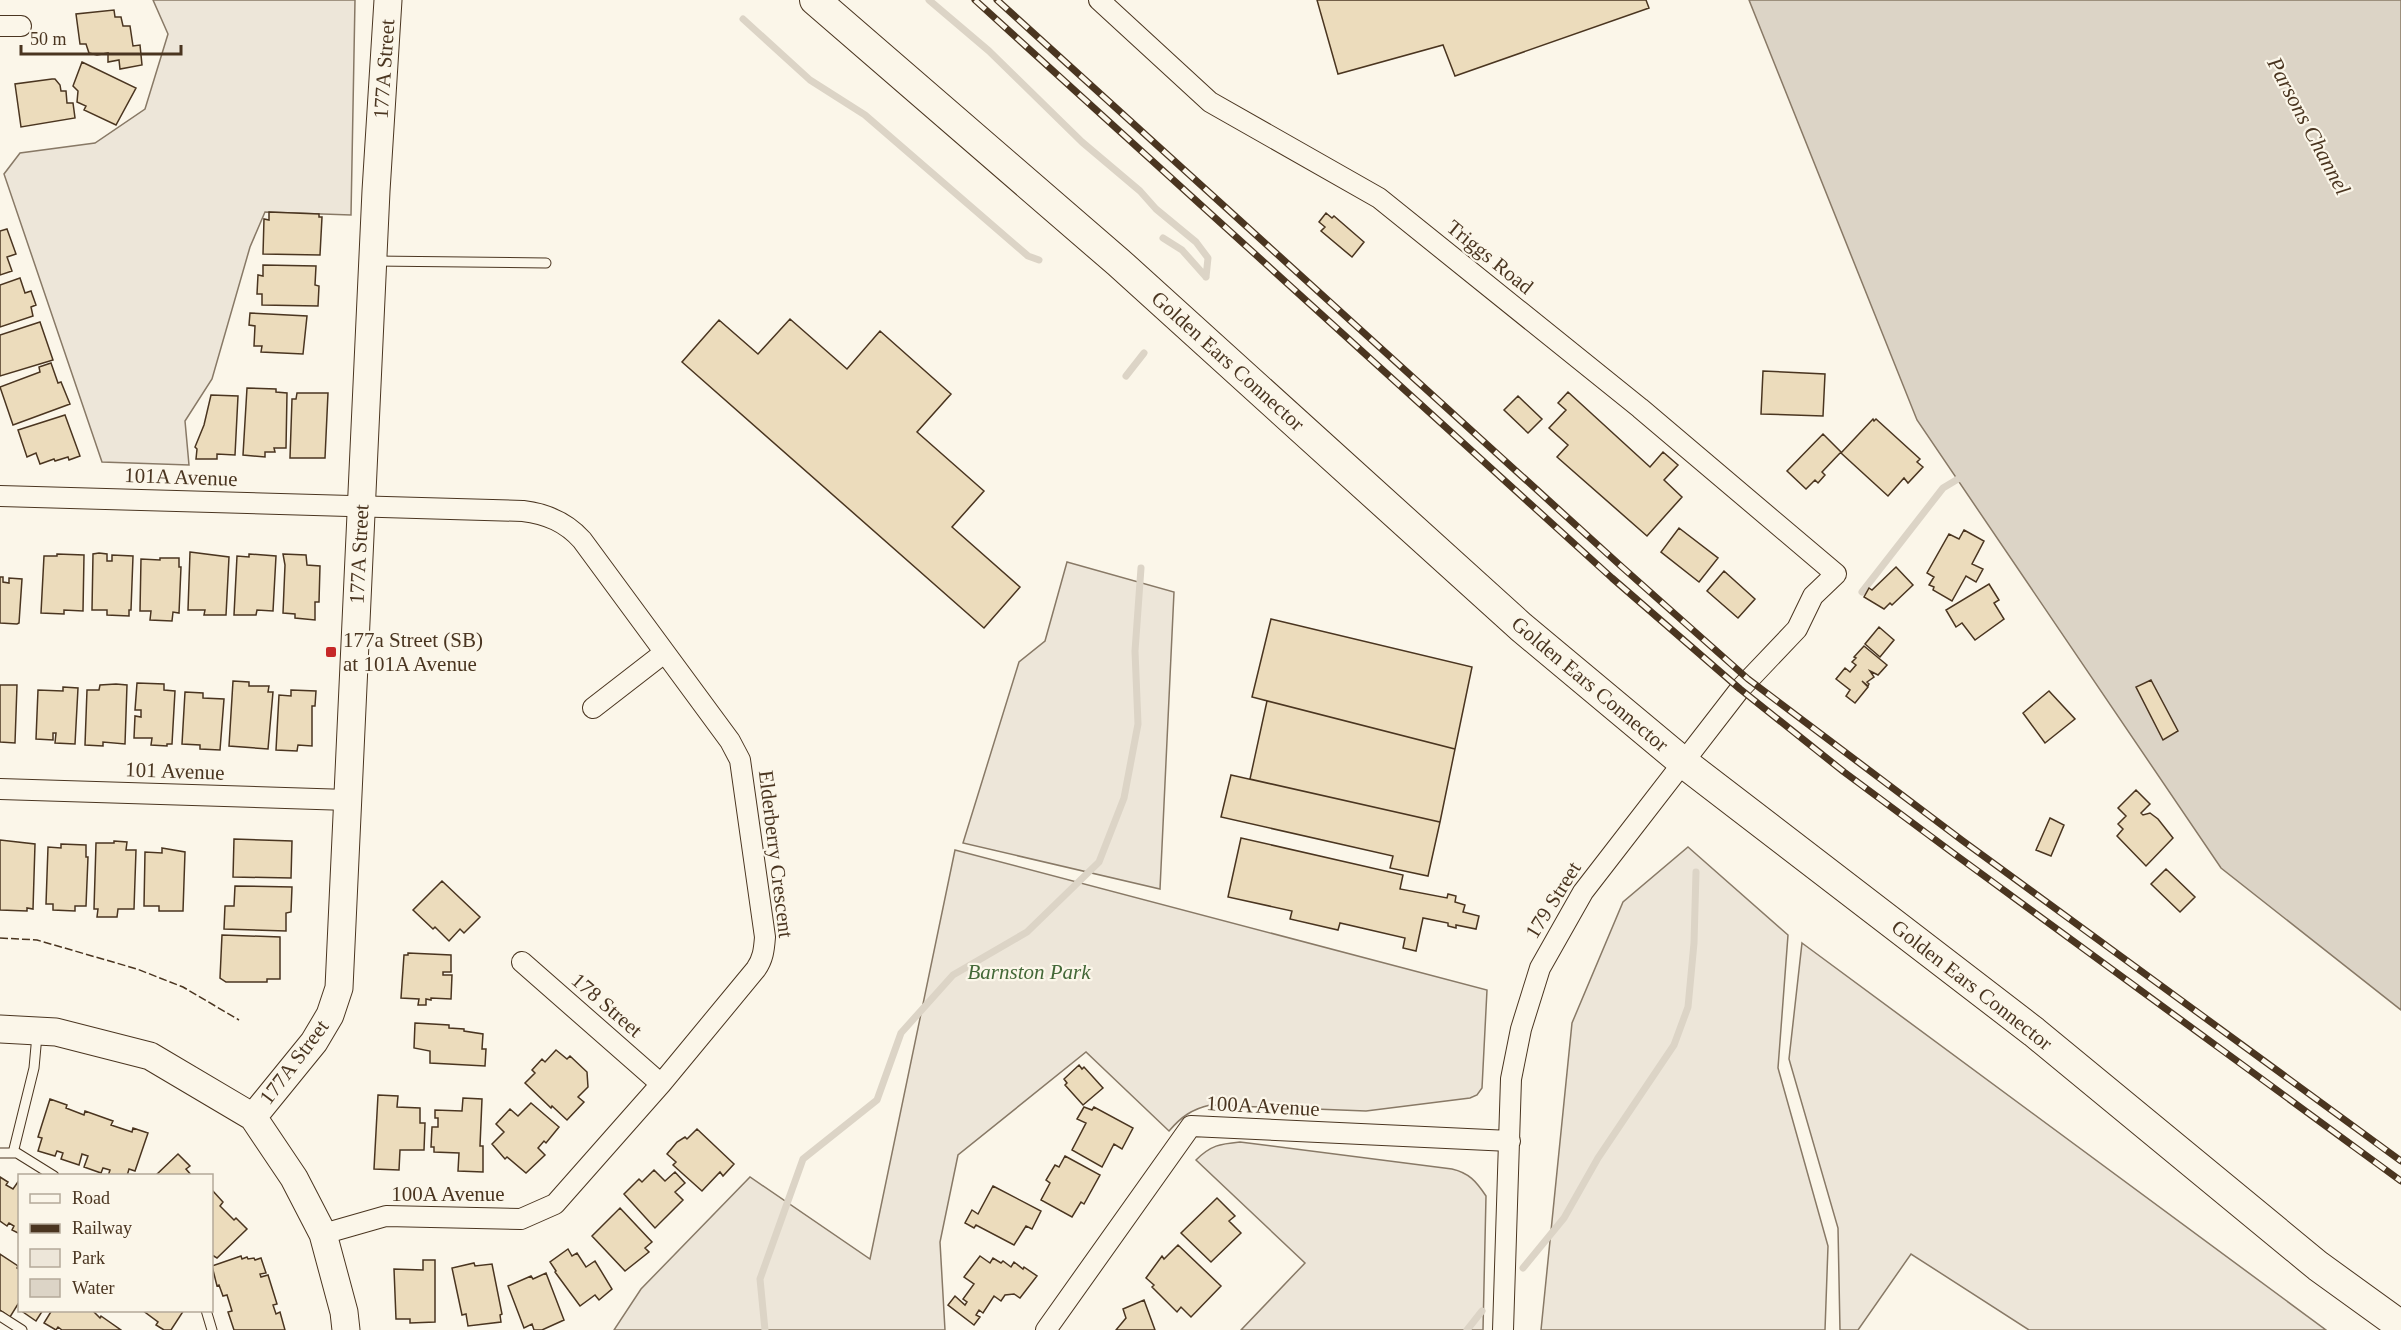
<svg xmlns="http://www.w3.org/2000/svg" width="2401" height="1330" font-family="'Times New Roman',serif">
	<style>
		.green { fill: #ede6d9; stroke: #887966; stroke-width: 1.5 }
		.water { fill: #dcd4c6; stroke: #887966; stroke-width: 1.5 }
		.lines { fill: none; stroke-linecap: round; stroke-linejoin: round }
		.stream { stroke: #dcd4c6; stroke-width: 7 }
		.building { fill: #ecdcbc; stroke: #4a3520; stroke-width: 1.5 }
		.lane-casing { stroke: #4a3520; stroke-width: 11 }
		.street-casing { stroke: #4a3520; stroke-width: 22 }
		.secondary-casing { stroke: #4a3520; stroke-width: 29 }
		.primary-casing { stroke: #4a3520; stroke-width: 32 }
		.lane { stroke: #fbf6e9; stroke-width: 9 }
		.street { stroke: #fbf6e9; stroke-width: 20 }
		.secondary { stroke: #fbf6e9; stroke-width: 27 }
		.primary { stroke: #fbf6e9; stroke-width: 30 }
		.rail-casing { stroke: #4a3520; stroke-width: 7 }
		.rail { stroke: #fbf6e9; stroke-width: 4.5; stroke-dasharray: 14; stroke-linecap: butt }
		.fence { stroke: #4a3520; stroke-width: 1.5; stroke-dasharray: 8 3; stroke-linecap: butt }
		.poi-dot { fill: #c62828; stroke: #fbf6e9; stroke-width: 2 }
		.labels { text-anchor: middle; dominant-baseline: central; stroke-width: 4.5; stroke-linejoin: round; paint-order: stroke }
		.street-label { font-size: 21px; fill: #4a3520; stroke: #fbf6e9 }
		.poi-label { font-size: 21px; fill: #4a3520; stroke: #fbf6e9; text-anchor: start }
		.park-label { font-size: 21px; font-style: italic; fill: #436837; stroke: #fbf6e9 }
		.water-label { font-size: 22px; font-style: italic; fill: #4a3520; stroke: #fbf6e9 }
	</style>
	<rect width="100%" height="100%" fill="#fbf6e9"/>
	<path class="green" d="M153,0H355L351,215L265,212L250,247L212,379L185,421L189,465L102,462L4,174L20,153L95,143L145,109L168,34Z
		M1067,562L1174,592L1160,889L963,843L1019,662L1045,641Z
		M1688,847L1788,935L1778,1068L1828,1246L1825,1330H1541L1572,1023L1623,902Z
		M955,850L1487,990L1482,1088L1477,1095L1470,1098L1366,1111L1210,1105C1192,1109 1181,1117 1169,1131L1086,1052L958,1155L940,1242L945,1330H614L641,1289L750,1177L870,1259Z
		M1802,943L2326,1330H2029L1911,1254L1858,1330H1840L1838,1228L1789,1059Z
		M1240,1142L1452,1169C1469,1173 1476,1181 1486,1196L1483,1330H1241L1305,1263L1196,1160C1211,1145 1220,1144 1240,1142Z"/>
	<path class="water" d="M1749,0H2401V1010L2221,868L1917,420Z"/>
	<g class="lines">
		<path class="stream" d="M929,0L989,51L1082,142L1140,191L1156,209L1196,242L1208,258L1206,277
			M743,19L810,80L865,115L1028,256L1039,260
			M1163,238L1182,250L1206,277
			M1126,376L1144,353
			M1862,592L1943,488L1963,476
			M1523,1268L1564,1218L1598,1158L1674,1045L1688,1007L1694,943L1696,872
			M765,1330L760,1279L803,1159L877,1100L901,1033L953,975L1027,932L1099,862L1124,798L1138,724L1135,651L1141,568
			M1467,1330L1482,1311"/>
	</g>
	<path class="building" d="M1317,0H1646L1649,8L1455,76L1443,45L1338,74Z
		M114,10L115,17H121L123,26H130L133,46L140,45L142,65L120,69L119,60L108,62V53L97,55L89,53L86,44H80L76,14Z
		M82,62L136,88L116,125L84,110L86,106L77,102L78,91L73,86Z
		M52,79H55L60,85L61,91H66L67,103H73L75,118L21,127L15,84Z
		M269,212L319,214V217H322L320,255L263,254L264,219L269,220Z
		M1326,213L1332,218L1334,216L1364,242L1352,257L1321,231L1325,227L1319,222Z
		M7,229L16,254L7,257L12,271L0,275V231Z
		M263,265L316,266L315,285L319,286L318,306L262,305V294H257L258,275L263,276Z
		M20,278L25,293L31,291L36,305L31,307L33,316L0,327V285Z
		M250,313L307,316L303,354L261,352L262,346H254L255,326L249,325Z
		M790,319L847,369L880,331L951,394L917,432L984,491L952,527L1020,587L984,628L682,362L719,320L758,354Z
		M40,322L53,360L0,376V335Z
		M51,363L58,383L61,382L70,404L13,425L0,387L40,372L39,367Z
		M1763,371L1825,374L1823,416L1761,414Z
		M247,388L276,389V392L287,393L286,448H274L275,452H265V457L243,455Z
		M1568,392L1650,467L1663,452L1678,465L1664,480L1682,497L1647,536L1557,457L1568,445L1549,428L1566,410L1558,403Z
		M297,393H328L325,458H290L292,399H296Z
		M211,395L238,396L235,455L217,454V459H196L197,449L195,447L204,425Z
		M1518,396L1542,419L1528,433L1504,410Z
		M65,415L80,456L69,460L68,457L55,461L54,459L40,464L36,453L27,457L18,430Z
		M1873,419L1874,421L1876,419L1920,459L1917,462L1923,467L1908,483L1904,478L1888,496L1841,453Z
		M1823,434L1841,452L1822,472L1825,475L1818,483L1815,480L1806,489L1787,471Z
		M1679,528L1718,558L1699,582L1661,552Z
		M1964,530L1984,541L1972,564L1983,569L1976,582L1966,576L1952,601L1933,590L1934,587L1929,585L1934,577L1927,573L1949,534L1959,539Z
		M190,552L229,557L226,615H204L205,610H188Z
		M99,553L107,554V561H112V555L133,556L131,610H129V616L107,615V610H92L93,554Z
		M57,554L84,555L83,611L64,610V614L41,613L44,556H57Z
		M249,554L276,556L273,611L257,610L256,615H234L237,556L249,557Z
		M283,554L306,555L307,565L320,566L319,602H315V620L295,618V614L283,613L285,565Z
		M160,558H179V567H181L179,613L173,612L172,621L150,620L151,611H140L141,559L160,560Z
		M1896,567L1913,585L1892,605L1890,603L1884,609L1864,597L1869,588L1872,590Z
		M1724,571L1755,599L1738,618L1707,591Z
		M0,577H3V582L9,583V578L22,579L19,623L17,624L0,623Z
		M1989,584L1999,600L1994,603L2004,619L1975,640L1962,623L1956,627L1946,610Z
		M1271,619L1472,667L1455,749L1252,697Z
		M1879,627L1894,640L1880,657L1865,644Z
		M1864,646L1887,665L1878,675L1870,671L1874,677L1867,682L1869,684L1868,686L1862,681L1868,687L1855,703L1846,696L1850,690L1836,679L1845,668L1850,672L1856,665L1852,662L1856,658L1854,657Z
		M2151,680L2178,731L2163,740L2136,687Z
		M233,681L249,682V686H269L268,692H273L268,749L229,746Z
		M137,683L164,684V690L175,691L172,744H167V746L151,745L152,738H134L135,716L141,717V710H135Z
		M116,684L127,685L125,744L103,742V746L85,745L87,690H99L100,685Z
		M0,685H17L15,743L0,742Z
		M63,687L78,688L75,744L55,743L56,733H53V740L36,739L38,690L63,691Z
		M291,690L316,691L315,706H312V746L298,745L297,751L276,750L279,695L291,696Z
		M2049,691L2075,719L2045,743L2023,713Z
		M185,692L203,693V698L224,699L220,750L200,749V745L182,744Z
		M1267,701L1455,749L1440,822L1250,779Z
		M1231,775L1440,822L1428,876L1390,868L1393,856L1221,817Z
		M2136,790L2150,804L2141,813L2143,815L2150,813L2158,819L2173,838L2146,866L2117,836L2123,829L2118,824L2126,816L2118,808Z
		M2050,818L2064,825L2051,856L2036,850Z
		M1241,838L1403,875L1400,889L1447,898L1448,894L1456,896L1455,902L1465,905L1463,912L1479,916L1476,929L1456,925V928L1448,926V923L1423,918L1416,951L1403,948L1405,938L1340,923L1338,930L1290,919L1292,911L1228,897Z
		M234,839L292,841L291,878L233,877Z
		M0,840L35,844L33,909L27,908V911L0,910Z
		M114,841L127,842L126,850H136L134,909H118L117,917H97L98,909H94L96,843H114Z
		M61,844L86,845V857H88L86,906H75V911L53,910V904H46L48,847L61,848Z
		M162,848L185,852L183,911H159V906H144L145,852L162,853Z
		M2166,869L2195,897L2180,912L2151,884Z
		M442,881L480,917L464,933L460,929L449,941L435,927L433,929L413,910Z
		M235,886L292,887L291,912L286,913V931L224,929L225,906H234Z
		M222,935L280,937V979H267V982H226L220,978Z
		M408,953L451,955V972H443V975H452L451,999L431,998V1000L426,999V1005H418L419,999L401,998L404,955H408Z
		M415,1023L449,1025V1028L464,1029V1031L483,1034L482,1049H486L485,1066L430,1063V1051L414,1048Z
		M556,1050L567,1059L570,1056L587,1072L588,1087L578,1097L584,1102L567,1120L552,1106L551,1108L525,1083L535,1073L532,1070L542,1059L545,1062Z
		M1079,1065L1082,1069L1084,1067L1103,1088L1083,1105L1065,1085L1067,1083L1064,1079Z
		M378,1095L398,1096L397,1107L420,1108V1123H425L424,1150H400L399,1170L374,1169Z
		M463,1098L482,1099L480,1146H483V1172L458,1171L459,1153L434,1152V1147H431L432,1127H438V1118H435V1110L462,1111Z
		M50,1099L67,1105L66,1108L84,1115L85,1111L113,1121L111,1125L132,1132L133,1128L148,1133L135,1171L129,1169L127,1176H108L110,1170L103,1168L101,1173L84,1167L88,1156L82,1154L79,1165L61,1159L63,1153L57,1151L55,1156L38,1151L42,1138L38,1137Z
		M531,1103L559,1127L546,1143L544,1141L538,1148L545,1155L526,1173L507,1157L505,1159L492,1144L504,1132L496,1124L510,1109L518,1116Z
		M1084,1107L1092,1110L1094,1107L1133,1128L1122,1149L1114,1144L1102,1167L1072,1150L1086,1123L1077,1119Z
		M697,1129L734,1164L723,1176L720,1172L702,1191L673,1165L676,1162L667,1154L677,1142L685,1137L687,1139Z
		M178,1154L190,1166L186,1169L192,1176H155Z
		M1065,1156L1100,1175L1084,1204L1081,1202L1072,1217L1041,1200L1050,1183L1046,1180L1055,1165L1059,1167Z
		M654,1170L665,1181L675,1172L685,1183L675,1192L683,1200L655,1228L624,1194L639,1179L642,1182Z
		M0,1177L8,1182L6,1185L13,1189L20,1179V1234L12,1230L14,1226L9,1223L7,1226L0,1221Z
		M993,1186L1041,1211L1032,1229L1026,1226L1014,1245L976,1225L974,1228L965,1223L972,1210L978,1214Z
		M212,1190L223,1202L220,1206L234,1220L236,1218L247,1229L217,1258L212,1255Z
		M1217,1198L1235,1216L1229,1221L1241,1233L1211,1262L1181,1233Z
		M620,1208L652,1242L645,1248L649,1252L625,1271L592,1236Z
		M1178,1245L1221,1286L1191,1317L1181,1307L1177,1312L1152,1287L1154,1285L1146,1278L1162,1256L1164,1259Z
		M568,1249L572,1256L577,1253L586,1267L595,1261L612,1289L599,1300L595,1295L580,1306L555,1272L556,1271L550,1262Z
		M0,1254L18,1266L17,1268L20,1270V1305L18,1304L10,1317L0,1310Z
		M241,1256L242,1259L247,1257L248,1259L254,1258L255,1260L261,1258L266,1273L260,1274L261,1277L268,1275L277,1304L273,1305L276,1314L280,1312L285,1330H234L228,1312L232,1311L227,1295L223,1296L219,1285L217,1286L212,1266Z
		M980,1256L990,1263L993,1258L1001,1263L1003,1261L1011,1267L1014,1262L1023,1269L1024,1267L1037,1276L1020,1298L1014,1294L1005,1295L1001,1301L994,1296L983,1313L979,1310L976,1315L980,1317L974,1325L948,1305L955,1296L965,1305L967,1302L963,1299L974,1284L964,1277Z
		M423,1260H435V1322L410,1323V1319H396L394,1269L423,1270Z
		M474,1263L475,1266L492,1264L502,1314L500,1315L501,1322L468,1326L466,1314L462,1315L452,1268Z
		M546,1273L564,1320L542,1330H534L532,1324L524,1328L508,1286L531,1276L533,1279Z
		M1144,1300L1155,1330H1116L1126,1318L1123,1309Z
		M24,1310H43L36,1321L23,1312Z
		M52,1310H92L100,1318L101,1316L121,1330H62L58,1327L56,1330L44,1323Z
		M142,1310H184L171,1330H164L156,1325L158,1322Z"/>
	<g class="lines">
		<g class="lane-casing">
			<path id="lane" d="M374,261L546,263
				M0,1153H17L54,1176
				M13,1153L34,1068L37,1035
				M206,1310L212,1330
				M0,1316L22,1330"/>
		</g>
		<g class="street-casing">
			<path id="street" d="M1099,0L1210,102L1379,198L1640,408L1836,574L1813,596L1797,629L1740,689L1583,892L1540,968L1521,1029L1511,1079L1503,1330
				M0,26H21
				M0,496L523,511C547,514 566,522 582,540L730,741L740,760L765,937C764,950 763,959 756,969L661,1084L555,1204L521,1219L386,1216L323,1234
				M593,708L664,653
				M0,789L348,800
				M522,962L661,1084
				M1046,1330L1191,1126L1510,1141"/>
		</g>
		<g class="secondary-casing">
			<path id="secondary" d="M0,1029L56,1032L150,1056L253,1117L294,1178L323,1234L344,1312L346,1330
				M253,1117L314,1042L330,1015L339,988L376,191L388,0"/>
		</g>
		<g class="primary-casing">
			<path id="primary" d="M815,0L1118,262L1521,627L1684,763L2034,1032L2318,1266L2401,1326"/>
		</g>
		<use href="#lane" class="lane"/>
		<use href="#street" class="street"/>
		<use href="#secondary" class="secondary"/>
		<use href="#primary" class="primary"/>
		<g class="rail-casing">
			<path id="rail" d="M975,0L1612,578L1740,689L1844,772L1953,853L2401,1181
				M997,0L1622,567L1748,679L1963,841L2401,1161"/>
		</g>
		<use href="#rail" class="rail"/>
		<path class="fence" d="M0,938L37,940L137,969L183,987L239,1020"/>
	</g>
	<rect class="poi-dot" x="325" y="646" width="12" height="12" rx="3"/>
	<g class="labels">
		<g class="street-label">
			<text transform="translate(384 69) rotate(-86)">177A Street</text>
			<text transform="translate(1490 257) rotate(39)">Triggs Road</text>
			<text transform="translate(1228 361) rotate(42)">Golden Ears Connector</text>
			<text transform="translate(181 477) rotate(2)">101A Avenue</text>
			<text transform="translate(359 554) rotate(-87)">177A Street</text>
			<text transform="translate(1590 684) rotate(40)">Golden Ears Connector</text>
			<text transform="translate(175 771) rotate(2)">101 Avenue</text>
			<text transform="translate(776 854) rotate(83)">Elderberry Crescent</text>
			<text transform="translate(1553 900) rotate(-58)">179 Street</text>
			<text transform="translate(1972 985) rotate(38)">Golden Ears Connector</text>
			<text transform="translate(607 1005) rotate(41)">178 Street</text>
			<text transform="translate(294 1062) rotate(-53)">177A Street</text>
			<text transform="translate(1263 1106) rotate(3)">100A Avenue</text>
			<text x="448" y="1194">100A Avenue</text>
		</g>
		<g class="poi-label">
			<text x="343" y="640">177a Street (SB)<tspan x="343" dy="24">at 101A Avenue</tspan></text>
		</g>
		<g class="park-label">
			<text x="1029" y="972">Barnston Park</text>
		</g>
		<g class="water-label">
			<text transform="translate(2309 126) rotate(62)">Parsons Channel</text>
		</g>
	</g>
	<rect x="18" y="1174" width="195" height="138" fill="#fbf6e9" stroke="#b4a999" stroke-width="1.5"/>
	<rect x="30" y="1194" width="30" height="9" fill="#fbf6e9" stroke="#b4a999" stroke-width="1.5"/>
	<text x="72" y="1204" font-size="18" fill="#4a3520">Road</text>
	<rect x="30" y="1224" width="30" height="9" fill="#4a3520" stroke="#b4a999" stroke-width="1.5"/>
	<text x="72" y="1234" font-size="18" fill="#4a3520">Railway</text>
	<rect x="30" y="1249" width="30" height="18" fill="#ede6d9" stroke="#b4a999" stroke-width="1.5"/>
	<text x="72" y="1264" font-size="18" fill="#4a3520">Park</text>
	<rect x="30" y="1279" width="30" height="18" fill="#dcd4c6" stroke="#b4a999" stroke-width="1.5"/>
	<text x="72" y="1294" font-size="18" fill="#4a3520">Water</text>
	<path d="M21 45v9h160v-9" fill="none" stroke="#4a3520" stroke-width="3"/>
	<text x="30" y="45" font-size="18" fill="#4a3520" stroke="#fbf6e9" stroke-width="4.5" paint-order="stroke">50 m</text>
</svg>
